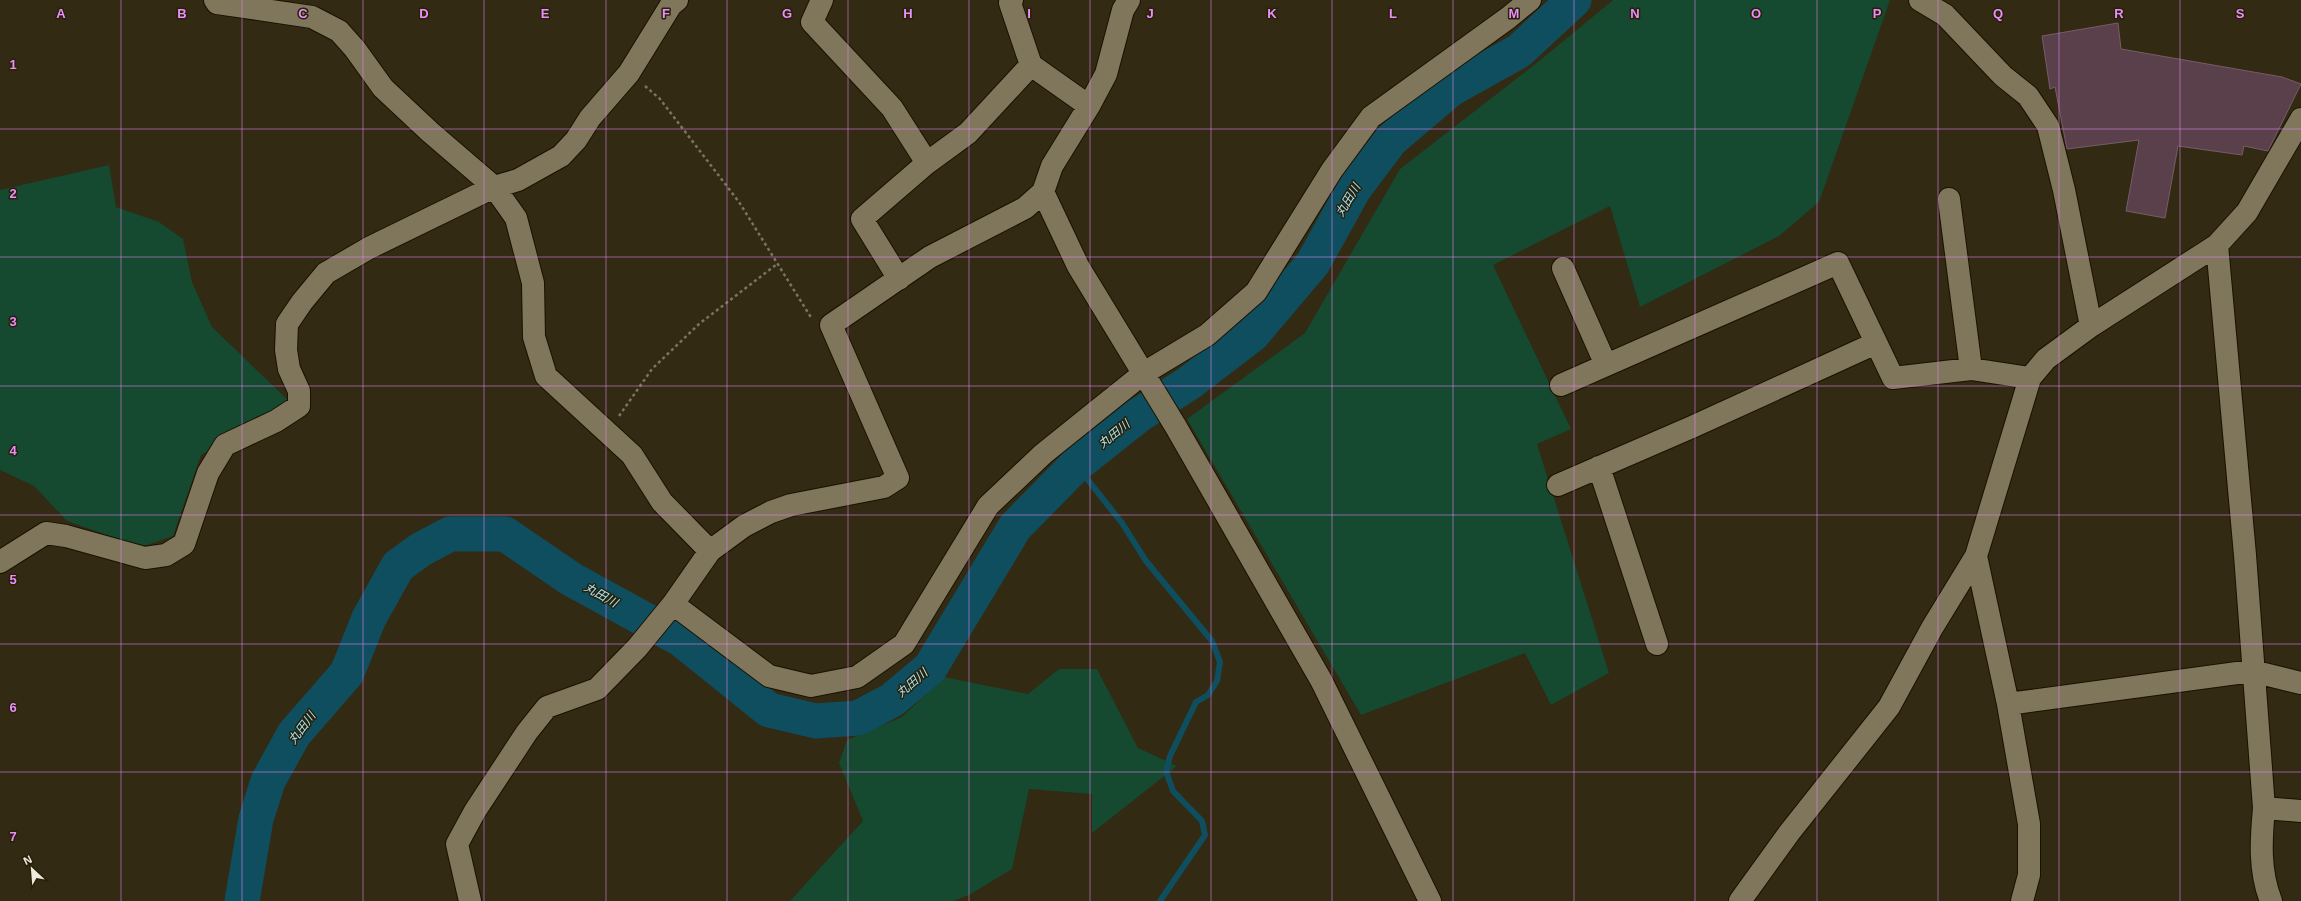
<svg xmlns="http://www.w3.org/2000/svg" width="2301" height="901" font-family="Helvetica,'Noto Sans JP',sans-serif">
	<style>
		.green { fill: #154930 }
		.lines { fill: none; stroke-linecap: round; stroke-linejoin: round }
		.stream { stroke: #0f4e5f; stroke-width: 6 }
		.river { stroke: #0f4e5f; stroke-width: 35 }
		.building { fill: #5a404b; stroke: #775c68 }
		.minor-casing { stroke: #1a1200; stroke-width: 24 }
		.path { stroke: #7b7460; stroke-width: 2.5; stroke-dasharray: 3 3; stroke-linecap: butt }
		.minor { stroke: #7f765c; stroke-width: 22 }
		.grid { fill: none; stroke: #ea8dfd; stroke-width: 1; stroke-opacity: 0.55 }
		.labels { text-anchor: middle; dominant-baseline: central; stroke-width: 3; stroke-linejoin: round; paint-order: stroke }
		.water-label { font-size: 12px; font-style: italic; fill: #a7e4f9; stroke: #282008 }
		.grid-label { font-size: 13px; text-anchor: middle; font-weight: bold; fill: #ea8dfd; stroke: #282008; stroke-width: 3; stroke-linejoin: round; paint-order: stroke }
	</style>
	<rect width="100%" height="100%" fill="#322a12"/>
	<path class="green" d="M1613,0H1890L1819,202L1779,236L1640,307L1610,206L1493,265L1571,429L1537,444L1609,673L1551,705L1525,653L1361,715L1187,419L1305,333L1400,169L1538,62Z
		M109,165L116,207L159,222L183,239L192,282L212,327L291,403L201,455L173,536L141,547L67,521L34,486L0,470V190Z
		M1059,669H1097L1138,748L1177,766L1092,833V794L1029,789L1012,869L969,895L953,901H790L863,821L839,763L847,740L902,717L944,677L1028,694Z"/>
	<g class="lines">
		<path class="stream" d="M1076,465L1122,523L1146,561L1212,641L1220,662L1217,681L1208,695L1196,702L1170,756L1166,771L1173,791L1202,821L1205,835L1160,901"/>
		<path class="river" d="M242,901L256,819L268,781L294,734L347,673L369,618L398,566L420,550L450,534H505L571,579L682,640L769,710L816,721L858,718L892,700L930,668L1015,527L1076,465L1139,415L1189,383L1253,334L1313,263L1354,189L1391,140L1451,89L1519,51L1574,0"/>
	</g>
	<path class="building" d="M2118,23L2121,49L2282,77L2301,84L2268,151L2244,146L2242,155L2178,146L2165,218L2126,211L2139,140L2067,149L2055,87L2050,89L2042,36Z"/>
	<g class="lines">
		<g class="minor-casing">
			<path id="minor" d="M215,0L217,3L312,17L339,31L355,49L383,88L430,132L494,187L516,218L533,283L534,337L546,376L632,455L662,502L710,551
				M822,0L812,22L892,108L927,163L862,219L899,279
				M1012,0L1010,3L1031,65L1089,106
				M1920,0L1945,15L2003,76L2028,96L2048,126L2064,190L2091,326
				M927,163L968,133L1031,65
				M1043,192L1078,266L1176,427L1321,680L1430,901
				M1949,199L1971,369
				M2217,245L2245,555L2264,808C2261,840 2259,871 2271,901
				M1563,268L1606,365
				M1561,385L1838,263L1893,378L1971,369L2030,378
				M1599,467L1657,644
				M1558,485L1692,427L1876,343
				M1976,556L2008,704L2029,824V875L2022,901
				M0,562L46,533L66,536L145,558L166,555L184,544L208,473L225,445L276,421L299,406V391L289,369L286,350L287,324L302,302L326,273L369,248L494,187L518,180L561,156L576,140L590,118L629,73L671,5L677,0
				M673,604L769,676L811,686L857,677L904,644L988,506L1043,454L1094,413L1144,373L1207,335L1256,292L1332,170L1371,117L1508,18L1530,0
				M2008,704L2252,671L2301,683
				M2264,808L2301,811
				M470,901L457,844L475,811L527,732L547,707L597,689L637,648L673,604L710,551L744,526L771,512L791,505L884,487L898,478L831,325L930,257L1025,208L1043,192L1052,166L1089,106L1106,74L1123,10L1129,0
				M1740,901L1789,833L1889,707L1932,628L1976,556L2030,378L2046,359L2091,326L2217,245L2247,212L2301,119"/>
		</g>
		<path class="path" d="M645,86L660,99L739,202L812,319
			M619,416L652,369L699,324L777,264"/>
		<use href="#minor" class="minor"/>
	</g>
	<path class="grid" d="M121,0V901M242,0V901M363,0V901M484,0V901M606,0V901M727,0V901M848,0V901M969,0V901M1090,0V901M1211,0V901M1332,0V901M1453,0V901M1574,0V901M1695,0V901M1817,0V901M1938,0V901M2059,0V901M2180,0V901M0,129H2301M0,257H2301M0,386H2301M0,515H2301M0,644H2301M0,772H2301"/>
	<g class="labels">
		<g class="water-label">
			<text transform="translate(1348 200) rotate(-59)">丸田川</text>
			<text transform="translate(1114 434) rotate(-39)">丸田川</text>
			<text transform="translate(601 595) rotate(29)">丸田川</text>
			<text transform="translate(912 683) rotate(-41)">丸田川</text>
			<text transform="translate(302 728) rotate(-53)">丸田川</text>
		</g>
	</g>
	<g class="grid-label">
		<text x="61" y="18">A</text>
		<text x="182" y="18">B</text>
		<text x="303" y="18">C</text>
		<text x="424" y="18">D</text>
		<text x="545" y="18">E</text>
		<text x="666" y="18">F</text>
		<text x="787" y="18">G</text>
		<text x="908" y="18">H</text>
		<text x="1029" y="18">I</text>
		<text x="1150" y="18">J</text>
		<text x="1272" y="18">K</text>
		<text x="1393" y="18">L</text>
		<text x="1514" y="18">M</text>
		<text x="1635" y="18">N</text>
		<text x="1756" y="18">O</text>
		<text x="1877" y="18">P</text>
		<text x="1998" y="18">Q</text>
		<text x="2119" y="18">R</text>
		<text x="2240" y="18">S</text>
		<text x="13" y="69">1</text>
		<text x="13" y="198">2</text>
		<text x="13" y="326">3</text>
		<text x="13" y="455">4</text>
		<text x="13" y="584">5</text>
		<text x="13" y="712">6</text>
		<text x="13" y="841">7</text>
	</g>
	<g transform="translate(32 869) rotate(334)" stroke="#282008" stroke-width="3" paint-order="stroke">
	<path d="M0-3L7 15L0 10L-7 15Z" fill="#efeadc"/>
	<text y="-6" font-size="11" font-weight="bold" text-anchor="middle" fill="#efeadc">N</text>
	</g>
</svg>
